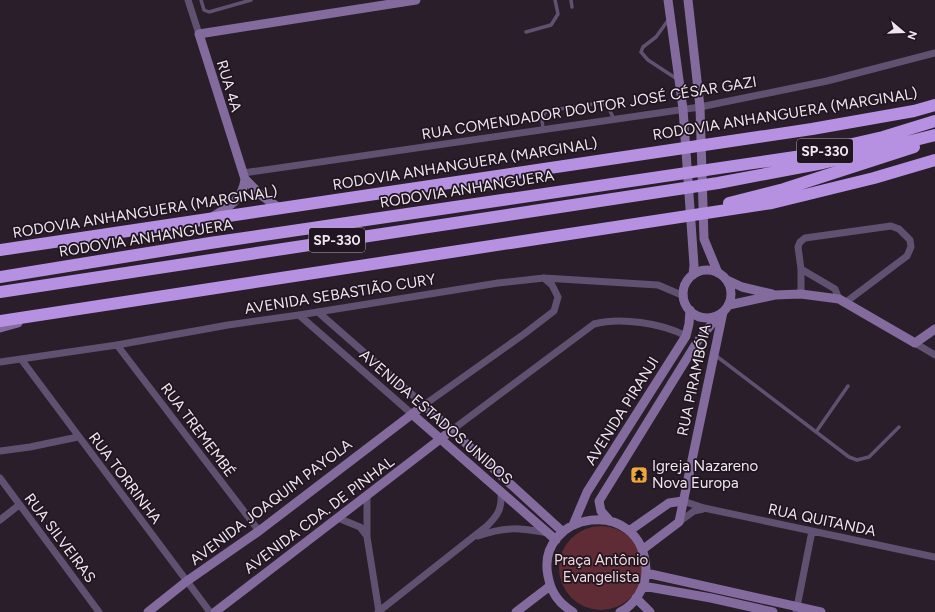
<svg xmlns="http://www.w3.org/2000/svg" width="935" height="612" font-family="Figtree,sans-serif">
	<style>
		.green { fill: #5f2b35 }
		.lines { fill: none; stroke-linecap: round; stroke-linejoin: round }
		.lane { stroke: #605171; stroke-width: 3.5 }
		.street { stroke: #605171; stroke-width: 7 }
		.secondary { stroke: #836b9e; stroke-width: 9 }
		.highway { stroke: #b690e1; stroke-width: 12 }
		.labels { text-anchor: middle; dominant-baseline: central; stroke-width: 3.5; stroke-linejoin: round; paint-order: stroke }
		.shield { fill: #201520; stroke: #b0a7b0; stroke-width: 1 }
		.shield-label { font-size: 14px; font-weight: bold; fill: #eee6ed }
		.street-label { font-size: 15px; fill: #eee6ed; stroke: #201520 }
		.poi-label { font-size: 15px; fill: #eee6ed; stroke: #201520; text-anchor: start }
		.park-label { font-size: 15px; fill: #f2d7da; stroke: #201520 }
	</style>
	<rect width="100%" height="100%" fill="#291e29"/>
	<path class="green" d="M559 568a42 42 0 1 1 84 0a42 42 0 1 1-84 0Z"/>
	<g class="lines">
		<path class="lane" d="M201,0L204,10L209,12L251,0
			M571,0L572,7
			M669,19L656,37L643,47L641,52L648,60L677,79
			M526,32L551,25L558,14L555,0
			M543,130L542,119L546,111L600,103L608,107L614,119
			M715,355L849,457L857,460L869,457L899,427
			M816,432L848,386"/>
		<path class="street" d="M188,0L199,34
			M243,173L700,107L827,81L935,53
			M801,269L835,289L839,299
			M801,294V269L798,247L800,242L805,238L891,226L899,229L910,240L911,247L907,256L846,302
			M318,312L424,405L524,334L554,311L558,297L552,285L544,278
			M299,315L412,414
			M915,343L935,355
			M117,345L259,531
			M21,359L210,612
			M0,362L117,345L228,325L299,315L498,283L544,278L658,285L684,296
			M452,430L594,324C620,317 662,323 686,336
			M0,451L30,447L78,437
			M0,478L99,612
			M367,495V537L379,612
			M683,501L704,508L935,557
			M338,518L360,527L367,536
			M0,520L19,505
			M679,522L694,511L703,509
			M478,536C507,526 519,528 548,533
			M378,612L487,526C498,515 502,509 501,493
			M796,612L812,531"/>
		<path class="secondary" d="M668,0L683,109L694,265L693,275
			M688,0L700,107L704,239L718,273
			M279,208L261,195L245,179L199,34L416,0
			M212,217C229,207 243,199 245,179
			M683 294a24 24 0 1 1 48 0a24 24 0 1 1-48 0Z
			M727,280L742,287L772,294
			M729,305L775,295L801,294L839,299L915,343L935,329
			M0,328L18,323
			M412,414L556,540
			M609,520L601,511L599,501L697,342L719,315
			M573,525L587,492L686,336L689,324L690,310
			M629,531L669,503L683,501
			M642,550L679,522L723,312
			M646,573L821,612
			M643,586L711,598L773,612
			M636,598L650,612
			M148,612L187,581L259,531L424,405L563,532
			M215,612L452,430
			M516,612L550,586
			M573,612C558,603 551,592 548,576C535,512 643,493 646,570C646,587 635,605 620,612"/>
		<path class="highway" d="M729,203L784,189L914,147
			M0,250L812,129L914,111L935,105
			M0,277L210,243L795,157L883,137L935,121
			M0,292L718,183L823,163L935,135
			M0,321L772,203L874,178L935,160"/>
	</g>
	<defs>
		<g id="temple-square" transform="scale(0.9)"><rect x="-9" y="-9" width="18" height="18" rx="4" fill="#efa73d" stroke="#201520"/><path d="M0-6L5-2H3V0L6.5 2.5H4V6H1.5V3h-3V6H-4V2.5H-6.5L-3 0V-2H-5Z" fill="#111"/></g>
	</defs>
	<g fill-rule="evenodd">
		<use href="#temple-square" x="639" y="475"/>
	</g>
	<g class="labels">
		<g class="shield">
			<rect x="797" y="139" width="56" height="24" rx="3"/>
			<rect x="309" y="228" width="56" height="24" rx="3"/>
		</g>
		<g class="shield-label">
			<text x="825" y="151">SP-330</text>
			<text x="337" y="240">SP-330</text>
		</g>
		<g class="street-label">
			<text transform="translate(229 86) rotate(73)">RUA 4A</text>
			<text transform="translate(589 108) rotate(-9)">RUA COMENDADOR DOUTOR JOSÉ CÉSAR GAZI</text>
			<text transform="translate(785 114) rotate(-9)">RODOVIA ANHANGUERA (MARGINAL)</text>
			<text transform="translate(465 164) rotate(-9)">RODOVIA ANHANGUERA (MARGINAL)</text>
			<text transform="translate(467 189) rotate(-9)">RODOVIA ANHANGUERA</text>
			<text transform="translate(145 212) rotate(-9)">RODOVIA ANHANGUERA (MARGINAL)</text>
			<text transform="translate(146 238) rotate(-9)">RODOVIA ANHANGUERA</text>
			<text transform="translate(340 294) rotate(-9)">AVENIDA SEBASTIÃO CURY</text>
			<text transform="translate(694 380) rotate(-78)">RUA PIRAMBÓIA</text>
			<text transform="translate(622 411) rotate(-58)">AVENIDA PIRANJI</text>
			<text transform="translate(436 417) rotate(41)">AVENIDA ESTADOS UNIDOS</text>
			<text transform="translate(198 430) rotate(53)">RUA TREMEMBÉ</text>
			<text transform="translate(125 478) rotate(53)">RUA TORRINHA</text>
			<text transform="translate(271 502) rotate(-37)">AVENIDA JOAQUIM PAYOLA</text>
			<text transform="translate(319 515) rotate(-37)">AVENIDA CDA. DE PINHAL</text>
			<text transform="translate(822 520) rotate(12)">RUA QUITANDA</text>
			<text transform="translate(60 538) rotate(53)">RUA SILVEIRAS</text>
		</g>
		<g class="poi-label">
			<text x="652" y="466">Igreja Nazareno<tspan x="652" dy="17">Nova Europa</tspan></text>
		</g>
		<g class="park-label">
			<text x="601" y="560">Praça Antônio<tspan x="601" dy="17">Evangelista</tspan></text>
		</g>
	</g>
	<g transform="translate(903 32) rotate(109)" stroke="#201520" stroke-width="3" paint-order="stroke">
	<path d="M0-3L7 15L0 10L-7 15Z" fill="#eee6ed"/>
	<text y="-6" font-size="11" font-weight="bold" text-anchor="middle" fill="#eee6ed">N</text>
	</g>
</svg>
